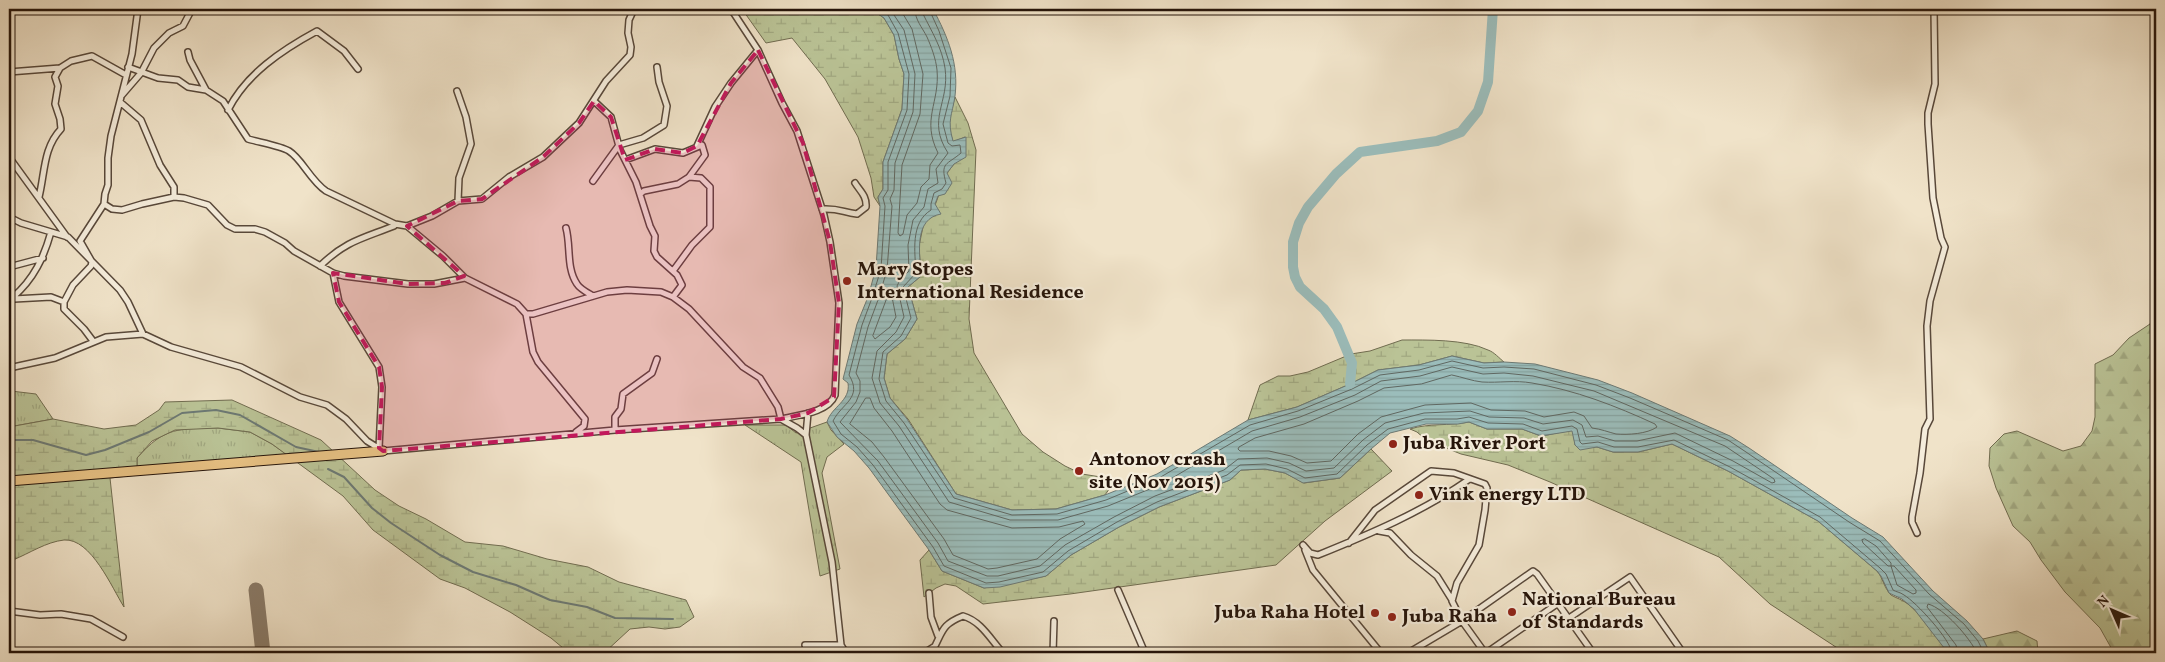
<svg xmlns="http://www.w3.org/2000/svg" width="2165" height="662" font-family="Vollkorn,serif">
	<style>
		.grass { fill: url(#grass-tufts); stroke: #706c50 }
		.forest { fill: url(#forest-firs); stroke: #706c50 }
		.wetland { fill: url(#wetland-marsh); stroke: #706c50 }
		.water { fill: url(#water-rules); stroke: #6c7974 }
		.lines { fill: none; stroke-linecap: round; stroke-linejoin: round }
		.shore { stroke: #606862; stroke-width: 1 }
		.stream { stroke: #6c7974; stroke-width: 2 }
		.river { stroke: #9bbdbb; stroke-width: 10 }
		.taxiway { stroke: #8a7c6a; stroke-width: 15 }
		.minor-casing { stroke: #58483a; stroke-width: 8 }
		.primary-casing { stroke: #25140a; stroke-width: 11 }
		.minor { stroke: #f5eddc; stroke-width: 5 }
		.primary { stroke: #e8c284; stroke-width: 9 }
		.marked { fill: #c2185b; fill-opacity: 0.2; stroke: #c2185b; stroke-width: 4; stroke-dasharray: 10 6; stroke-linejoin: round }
		.poi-dot { fill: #8f2418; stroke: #f5eddc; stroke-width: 2 }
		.labels { text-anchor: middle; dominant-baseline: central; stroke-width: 4.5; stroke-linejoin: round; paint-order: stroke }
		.poi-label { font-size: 20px; font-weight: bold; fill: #25140a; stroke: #f5eddc; text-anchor: start }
	</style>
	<defs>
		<pattern id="grass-tufts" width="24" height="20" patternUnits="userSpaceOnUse" patternTransform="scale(1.25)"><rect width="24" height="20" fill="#bac396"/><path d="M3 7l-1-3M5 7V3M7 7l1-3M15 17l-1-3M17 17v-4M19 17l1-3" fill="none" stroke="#a0a780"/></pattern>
		<pattern id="forest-firs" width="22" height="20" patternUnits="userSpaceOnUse" patternTransform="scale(1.25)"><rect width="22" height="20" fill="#bac396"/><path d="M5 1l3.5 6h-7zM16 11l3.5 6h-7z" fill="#a0a780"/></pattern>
		<pattern id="wetland-marsh" width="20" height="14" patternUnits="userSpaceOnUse" patternTransform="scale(1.25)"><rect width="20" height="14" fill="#bac396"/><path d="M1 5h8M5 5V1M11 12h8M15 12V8" fill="none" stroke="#a0a780"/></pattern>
		<pattern id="water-rules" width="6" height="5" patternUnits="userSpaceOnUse" patternTransform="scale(1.25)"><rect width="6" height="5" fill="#9bbdbb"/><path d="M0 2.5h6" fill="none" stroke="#85a29f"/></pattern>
	</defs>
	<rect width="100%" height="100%" fill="#f0e3c9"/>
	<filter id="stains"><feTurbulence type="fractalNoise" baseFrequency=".004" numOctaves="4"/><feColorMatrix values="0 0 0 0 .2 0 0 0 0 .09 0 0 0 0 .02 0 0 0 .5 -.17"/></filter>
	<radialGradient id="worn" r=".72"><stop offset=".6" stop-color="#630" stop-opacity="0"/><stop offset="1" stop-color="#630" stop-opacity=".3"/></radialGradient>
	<path class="grass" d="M11,391L36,394L53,419L9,427V395Z
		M827,422L831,430L844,444L827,457L822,473L840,569L820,576L801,462L745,425H786L796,433Z
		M218,428L250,432L272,444L297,462L137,475V458C165,426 179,429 218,428Z"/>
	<path class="forest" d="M2156,315V653H2114L2100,628L2065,592L2041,560L2030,542L2013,526L1996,488L1989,466L1990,448L2004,434L2017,431L2063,451L2081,446L2092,431L2095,417V364L2113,355L2129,338L2150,324Z
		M2017,631L2037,641L2038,653H1990L1983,639Z"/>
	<path class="wetland" d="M742,9H871L884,18L894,35L899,59L904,74L902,109L883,162V189L878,197L880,206L874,197L871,178L858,137L825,79L792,38L766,43Z
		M955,97L968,123L976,150L969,319L974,353L1022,434L1043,452L1065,466L1082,474L1107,478L1112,485L1105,495L1056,509L1012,510L956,494L908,419L890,398L884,378L887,354L905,339L917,319L908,287L921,276L919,246L924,222L931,216L947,173L954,164L965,137L953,142L948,124Z
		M1402,340C1427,340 1465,339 1488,350C1494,352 1499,358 1504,362L1484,363L1452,356L1419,365L1378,370L1350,384L1297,407L1248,420L1260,385L1278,376H1290L1308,372L1351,354L1370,351Z
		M232,400L321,440L375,490L399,506L426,519L465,542L503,546L547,559L588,567L619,582L686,600L694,617L680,627L665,629L649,627L630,629L604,653H569L551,638L510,612L465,588L440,579L373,530L343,496L272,444L250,432L218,428L175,430L152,441L137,458V475L110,478L124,607C112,588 91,538 64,540C46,542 30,553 13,560L9,559V427L53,419L104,429L136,425L159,410L165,402Z
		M1469,422L1487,429H1522L1541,436L1573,430L1575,445L1597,447L1613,452H1638L1672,444L1728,471L1818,521L1877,571C1883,578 1884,588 1891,595C1896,598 1903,600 1908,604C1924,617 1937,636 1948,653H1845L1770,604L1719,557L1550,482L1508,465L1461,454L1426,440L1417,432L1410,429C1429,423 1449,426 1469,422Z
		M1371,449L1392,471L1325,521L1276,565L1070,594L983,604L956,586L945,584L936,588L924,597L920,560L929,550L942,571L984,588L1046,576L1071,555L1119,527L1159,507L1230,480L1241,470L1265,469L1285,473L1304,483L1340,478Z"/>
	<path class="water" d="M871,9H933C948,37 959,64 955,96C952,116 947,120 953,141L966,137V157L954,164L947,173L952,183L945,194L938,196L935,204L941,214C913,219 920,254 921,276L908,287L917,319L905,339L887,354L884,378L890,398L907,419L956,494L1012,510L1056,509L1105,495L1157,474L1248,420L1297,407L1350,384L1378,370L1419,365L1452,356L1484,363L1504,362L1535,364L1598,380L1632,393L1730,436L1749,448L1852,518L1883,537L1933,591L1967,621L1983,639L1990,653H1948L1914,609L1902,599L1889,593L1881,576L1877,571L1818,521L1728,471L1672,444L1638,452H1613L1597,447L1580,450L1575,445L1572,431L1541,436L1522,429H1487L1469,422L1458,424H1426L1390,433L1371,449L1340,478L1303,483L1285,473L1265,469L1241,470L1230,480L1159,507L1119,527L1071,555L1046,576L1000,587L984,588L942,571L929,550L869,468L854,451L837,437L827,422C831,407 851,401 848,383L843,379L857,324L868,297L876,268L880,206L878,197L883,189V162L902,109L904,74L899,59L894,35L884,18Z"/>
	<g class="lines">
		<path class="shore" d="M880,9L888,15L898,33L909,74L907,110L888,162V190L883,198L885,206L881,269L872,298L862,325L849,375C863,398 842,403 833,421L841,434L857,447L873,465L933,547L944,566L986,583L999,582L1043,572L1068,551L1117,522L1157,502L1227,475L1240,465L1266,464L1287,469L1305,478L1337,474L1367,445L1388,429L1425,419H1457L1469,417L1488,423L1523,424L1542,431L1572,426L1577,429L1580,442L1582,444L1598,442L1614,447H1638L1674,440L1730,467L1820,517L1880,568L1886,574L1893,590C1896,592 1900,592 1904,595C1916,602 1951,640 1952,653
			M890,9L904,30L915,74L913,112L895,163L894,190L890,199L892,206L887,270L878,300L868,327L856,373L860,381V392L856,402L840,422L878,461L938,543L948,561L987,576H998L1040,566L1065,545L1114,517L1155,496L1224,470L1238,459L1267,458L1289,463L1306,471L1334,468L1363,440L1385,423L1424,413L1470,411L1489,417L1524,418L1543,424L1573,420L1582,425L1586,437L1598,436L1615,441H1637L1675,433L1733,461L1772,483L1775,482L1774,479L1725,446L1594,391L1533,376L1504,373L1483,374L1452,367L1420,376L1381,381L1355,395L1300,417L1252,431L1162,484L1108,506L1058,520H1010L949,502L899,426L880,403L872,378L877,351L896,332L904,317L897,286L900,280L909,271L908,245L913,220L924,207L928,189L938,183L936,169L948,153C926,119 950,103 945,68C942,48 932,32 923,14L922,9
			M900,9L912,29L923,74L920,114L902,165L898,233L900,236L903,234L907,215L917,203L921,187L929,179L930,165L938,153C921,119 940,103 937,70C936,59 931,46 927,37C922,27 915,20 915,9
			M929,9L939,31L951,68L950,96L943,124L948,143L952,146L960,145L961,153C947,165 940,162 946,183L942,189L934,193L931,204V210C910,223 915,252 916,273L903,287L911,318L901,336L883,352L879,379L886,401L904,423L954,498L1012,515L1057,514L1106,500L1159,478L1250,425L1298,411L1352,389L1380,375L1419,370L1452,361L1483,368L1504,367L1534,369L1596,385L1630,398L1728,440L1746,452L1849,522L1880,541L1929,594L1964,624L1978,641L1984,653
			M888,296L892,297L896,317L890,327L875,339L873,336Z
			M1452,375C1462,377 1472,381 1482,382C1499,383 1515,380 1532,383C1575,390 1616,406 1655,424L1657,427C1647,434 1628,435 1616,434C1608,432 1601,429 1592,428L1584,416L1574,412L1544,417L1525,411L1491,410L1471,403L1425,405L1381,417L1358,434L1331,461L1307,463L1291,456L1269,451H1240L1238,449L1239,447L1255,438L1304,424L1358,401L1384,388L1421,384Z
			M866,398H870L874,408L892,431L940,504L947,510L1012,528L1059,527L1083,521L1085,524L1060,539L1037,559L997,568L988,569L953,555L944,539L884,457L872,442L850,424Z
			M1865,539L1876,546L1891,563V566H1894L1916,590V593L1913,594L1897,585L1891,566H1888L1863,543L1862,540Z
			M1958,653L1956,645L1927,607L1928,604C1944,608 1970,638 1977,653"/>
		<path class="stream" d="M9,440H33L86,455L105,450L149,432L182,413L216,410L240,415L296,447L319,452
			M328,469L344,477L372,508L391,523L440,555L473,572L516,585L550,600L587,607L615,618L673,619"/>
		<path class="river" d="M1350,384L1352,363L1337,327L1324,309L1300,287L1295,277L1293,267V242L1299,223L1308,207L1336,174L1360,152L1437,141L1461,132L1478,111L1488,82L1493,9"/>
		<path class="taxiway" d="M256,590L263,653"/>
		<g class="minor-casing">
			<path id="minor" d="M188,52L190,60L206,90L223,101L248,139C258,142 281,146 289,151C302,159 310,180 326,191L395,224
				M128,67L158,78L178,80L188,87L206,90
				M9,72L60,68L71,61L92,56L126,75
				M457,91L466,117L471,144L459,178L458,201
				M122,95L141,73L154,48L169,33L183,26L192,9
				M594,101L611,117L620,150L636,182L650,226L655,236L654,251L657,257L677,275L682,285L673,297
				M120,102L141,120L160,165L174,187V197
				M228,110C246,74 282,50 317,31L344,51L358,69
				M697,146L715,107L731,83L758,50
				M9,157L67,237
				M625,160L655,149L683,153L702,145L705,155L689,177L678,184L644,191L640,194
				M593,181L619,145L643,138L664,125L667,106L659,82L657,67
				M39,197C45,173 43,148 61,129L60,119L55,104L58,86L55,77L60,68
				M104,204L112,209L122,210L142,204L174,197L184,198L208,205L227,225L235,229H255L265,232L285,243L294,251L333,273L344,276L408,284H434L465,278L517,304L526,314H533L607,292L627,290L661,292L673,297L689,309L743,367L760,378L778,407L781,419C798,415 828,413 835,395L839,303L830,242L824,215L797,131L782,103L758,50L731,9
				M822,209C839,208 842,212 857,214L866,207C867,196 860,191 855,183
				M9,217L21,223L68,237L120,290L128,302L143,334L171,347L241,367L300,397L327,405L346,419L367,441L383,451L615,430L781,419L797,428L806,435
				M407,226L443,256L465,278
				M566,228C571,246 566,268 577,284C580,289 588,293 593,296
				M320,266C346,241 361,239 394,226L395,224L407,226L432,216L458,201L482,199L509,177L543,157L579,123L606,81L630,55L631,47L628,33L629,20L634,9
				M9,267L43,258
				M673,271L692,245L710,227V187L701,178L689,177
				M333,273L339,302L379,367L382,387L379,448
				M13,297C34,279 44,257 51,232
				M14,299L51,297L64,302L73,285L91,266L92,262L80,241L104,204L105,194L108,185V158L111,136L132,54L138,9
				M64,302V309L84,329L93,341
				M526,314L533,352L538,362L585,419L584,426L576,432
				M9,368L55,358L106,337L143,334
				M808,413L806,435L832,562L841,645L846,653
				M615,430V417L621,409L623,394L652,373L657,359
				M1379,531L1390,533L1411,555L1437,576L1452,600
				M1917,533L1912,522V517L1920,473L1925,429L1930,419L1927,326L1930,301L1945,247L1941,238L1933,198L1928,124V113L1935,84L1934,9
				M1349,543L1375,510L1431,471L1454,473L1485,484L1487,488L1485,510L1479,545L1457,583L1452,601L1462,621L1485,653
				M1303,545L1310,553L1318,555C1370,534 1422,512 1468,480
				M1305,550L1313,570L1381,653
				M1118,590L1145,653
				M929,593L931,617L938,636
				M9,611L40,615L61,614L91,619L123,637
				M1569,618L1630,577L1683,653
				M805,645H841
				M924,653L935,646C943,630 943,624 963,616C981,621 991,640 1003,653
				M1053,653L1054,621
				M1408,653L1462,621L1533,571L1537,574L1593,653
				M1486,653L1557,604"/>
		</g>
		<g class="primary-casing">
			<path id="primary" d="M9,481L383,451"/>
		</g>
		<use href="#minor" class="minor"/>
		<use href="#primary" class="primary"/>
	</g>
	<path class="marked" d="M758,50L803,143L830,242L839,303L834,397L808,413L781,419L383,451L379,448L382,387L379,367L339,302L333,273L408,284L445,283L464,276L407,226L458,201L482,199L543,157L579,123L594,101L611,117L625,160L655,149L683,153L697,146L731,83Z"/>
	<g class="poi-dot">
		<circle cx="847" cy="281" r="5"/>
		<circle cx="1393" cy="444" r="5"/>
		<circle cx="1079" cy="471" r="5"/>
		<circle cx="1419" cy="495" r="5"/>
		<circle cx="1512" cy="612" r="5"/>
		<circle cx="1375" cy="613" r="5"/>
		<circle cx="1392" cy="617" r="5"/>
	</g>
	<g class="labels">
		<g class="poi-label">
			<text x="857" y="270">Mary Stopes<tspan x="857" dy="23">International Residence</tspan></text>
			<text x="1403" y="444">Juba River Port</text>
			<text x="1089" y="460">Antonov crash<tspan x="1089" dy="23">site (Nov 2015)</tspan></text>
			<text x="1429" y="495">Vink energy LTD</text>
			<text x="1522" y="600">National Bureau<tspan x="1522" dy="23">of Standards</tspan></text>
			<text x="1365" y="613" text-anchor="end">Juba Raha Hotel</text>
			<text x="1402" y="617">Juba Raha</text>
		</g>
	</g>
	<rect width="2165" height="662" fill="none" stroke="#f0e3c9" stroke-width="30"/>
	<rect x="10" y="10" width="2145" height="642" fill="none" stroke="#25140a" stroke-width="2.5"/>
	<rect x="15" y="15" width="2135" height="632" fill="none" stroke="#25140a"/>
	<g transform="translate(2112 610) rotate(315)" stroke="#f5eddc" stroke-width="4" paint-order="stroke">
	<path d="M0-4L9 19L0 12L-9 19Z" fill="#25140a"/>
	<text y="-8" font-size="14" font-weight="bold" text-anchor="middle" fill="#25140a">N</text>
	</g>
	<rect width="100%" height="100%" filter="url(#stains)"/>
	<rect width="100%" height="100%" fill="url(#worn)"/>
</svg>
